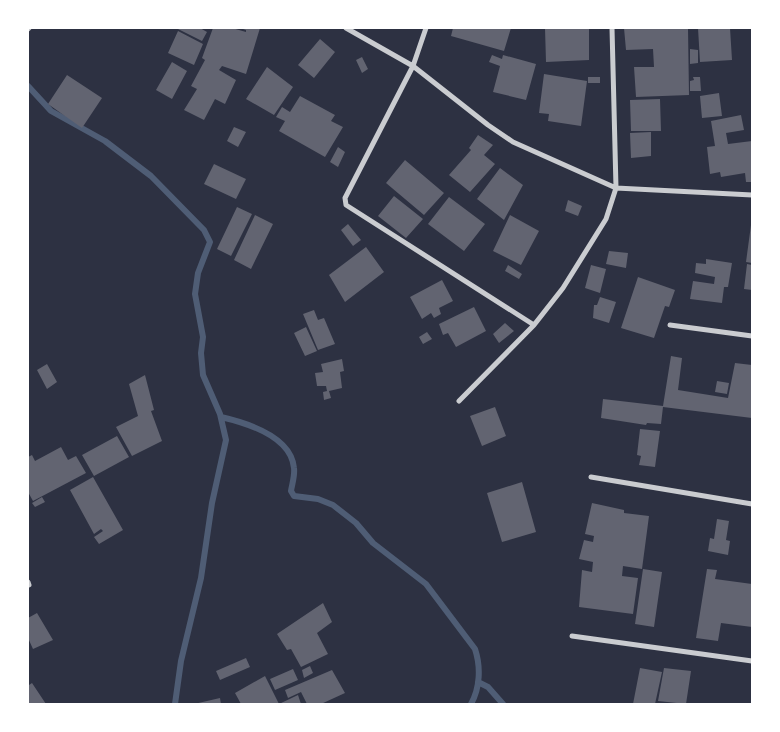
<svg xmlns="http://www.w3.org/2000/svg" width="780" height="732" font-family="'Alegreya Sans',sans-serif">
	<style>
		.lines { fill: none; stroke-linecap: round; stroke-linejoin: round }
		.stream { stroke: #4f5d75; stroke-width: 6 }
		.building { fill: #626471 }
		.minor { stroke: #caccd0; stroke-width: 5 }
	</style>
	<rect width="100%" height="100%" fill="#2d3142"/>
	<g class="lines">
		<path class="stream" d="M28,86L51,111L105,141L151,176L204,230L210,242L198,273L195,294L203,337L201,353L203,375L220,414L226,440L212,503L201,578L181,661L175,704
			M221,417C247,423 291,436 294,468C295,476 292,484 291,491L294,496L318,499L333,505L356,523L373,543L426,584L475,649C481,667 480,688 471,704
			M478,682L488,687L503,704"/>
	</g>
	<path class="building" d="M176,28H200L207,32L202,41Z
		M213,28H232L246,32V30L240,28H260L246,74L222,66L219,70L236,80L225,104L215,99L204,120L184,110L197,89L191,86L205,60L202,58Z
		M453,28H511L504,51L451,36Z
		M545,28H589V60L546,62Z
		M624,28H688L689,95L636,97L634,67H654L653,49L626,50Z
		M698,28H730L732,60L700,62Z
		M178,31L203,44L194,65L168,53Z
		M320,39L335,52L314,78L298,65Z
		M690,49L698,50V63L690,64Z
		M492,55L502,59L503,55L536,64L526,100L493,92L500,66L489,62Z
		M362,57L368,69L362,73L356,60Z
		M172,62L187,71L172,99L156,90Z
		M267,67L293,87L274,115L246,99Z
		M544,74L587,81L581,126L548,121L549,114L539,113Z
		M67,75L102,98L82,128L48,104Z
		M588,77H600V83H588Z
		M693,77H700L701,91H690V81L694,80Z
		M719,93L722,116L702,118L700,96Z
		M300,96L335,115L331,121L343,127L325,157L279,131L285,121L276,117L282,107L290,112Z
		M660,99L661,131H631L630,100Z
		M741,115L744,130L726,133L728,144L752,141V182H746L745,173L721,177L720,172L710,174L707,147L715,146L711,121Z
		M234,127L246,132L238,147L227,141Z
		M651,132V156L631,158L630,133Z
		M478,135L493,145L484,155L495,164L470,192L449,175L471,150L469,148Z
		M338,147L345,152L338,167L330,162Z
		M405,160L444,193L424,215L386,183Z
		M214,164L246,179L236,199L204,184Z
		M500,168L523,185L504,220L477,199Z
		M394,196L423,219L406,238L378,216Z
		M449,197L485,224L464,251L428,224Z
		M568,200L582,206L578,216L565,211Z
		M237,207L252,214L231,256L217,249Z
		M255,215L273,224L251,269L234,260Z
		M510,215L539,231L521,265L493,251Z
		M348,224L361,240L353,246L341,230Z
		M751,225H752V263L746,262Z
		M366,247L384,272L345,302L329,275Z
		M609,251L628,253L626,268L606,264Z
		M706,259L732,263L728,287H724L722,303L690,299L693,281L714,284L715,277L695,273L696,263L706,264Z
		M747,264L752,265V290L744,289Z
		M508,265L522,274L519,279L505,271Z
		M591,265L606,269L600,293L585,288Z
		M638,277L675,290L669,307L665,306L654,338L621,328Z
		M442,280L453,301L439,308L441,314L434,318L431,313L422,319L410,297Z
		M600,297L616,302L609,323L593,318L594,305H597Z
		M474,307L486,331L456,347L448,333L443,335L439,324Z
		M314,310L318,320L324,318L335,344L318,350L303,314Z
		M505,323L514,331L499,343L493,334Z
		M306,327L317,351L305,356L294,333Z
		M427,332L432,339L423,344L419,337Z
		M671,356L682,358L678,390L728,398L735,363L752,365V418L663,407L661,424L647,423L646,425L601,418L603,399L663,406Z
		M342,359L344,371L340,372L342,388L329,391L331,398L324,400L323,392L327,391L326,386H317L315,373L323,372L321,364Z
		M47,364L57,382L47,389L37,370Z
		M145,375L154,410L151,411L162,441L132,456L116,427L138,416L129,384Z
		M717,381L729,383L727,394L715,392Z
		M495,407L506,436L482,446L470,416Z
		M640,429L660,431L655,467L639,465L641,456L637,455Z
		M117,436L129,457L94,476L82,455Z
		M61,447L68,460L76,456L86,473L33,501L28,492V457L32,455L35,461Z
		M93,477L123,530L99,544L94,537L103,531L101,529L94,534L70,490Z
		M522,482L536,532L502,542L487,493Z
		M42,497L45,502L35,507L32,503Z
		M592,503L624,510V513L649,516L642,569L623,566L622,576L638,578L633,614L579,607L582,570L592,572L593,562L579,559L584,540L593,542L594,536L585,534Z
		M717,519L729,521L726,540L730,541L728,555L708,551L710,538L714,539Z
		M643,569L662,572L654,627L635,624Z
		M707,569L717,570L715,579L752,584V627L721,623L718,641L696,638Z
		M323,603L332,622L317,633L328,654L301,667L291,649L287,650L277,634Z
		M37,613L53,640L33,649L28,638V618Z
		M246,658L250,667L220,680L216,671Z
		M310,666L313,673L304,678L302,670Z
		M640,668L662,672L655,704H633Z
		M664,668L691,671L686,704L658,701Z
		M293,669L298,680L275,690L270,679Z
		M332,670L345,693L321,704H307L301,692L288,698L285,690Z
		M265,676L279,704L298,695L301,704H241L235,693Z
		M28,682L29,685L32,683L46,704H28Z
		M220,698L221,704H194Z"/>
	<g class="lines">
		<path class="minor" d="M346,28L413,66L488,125L513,142L616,188L752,195
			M426,28L413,66L345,198L346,205L534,325
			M28,29L29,28
			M670,325L752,336
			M459,401L534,325L563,288L606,219L616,188L612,28
			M591,477L752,504
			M28,582L29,585
			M572,636L752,661"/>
	</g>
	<rect width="780" height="732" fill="none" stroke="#ffffff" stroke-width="58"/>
</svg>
